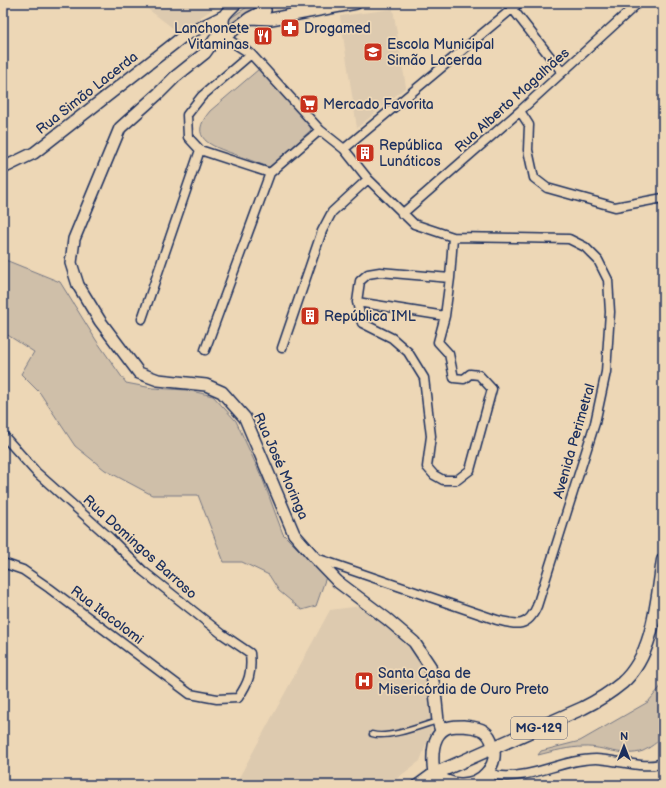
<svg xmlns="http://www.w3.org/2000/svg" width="666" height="788" font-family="'Balsamiq Sans',sans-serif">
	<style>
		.built { fill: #ddcaaf }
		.green { fill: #cfbfa9; stroke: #757784 }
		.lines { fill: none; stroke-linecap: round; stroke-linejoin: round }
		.lane-casing { stroke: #1b2f5e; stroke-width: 7 }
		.street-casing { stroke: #1b2f5e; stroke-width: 11 }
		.secondary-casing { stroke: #1b2f5e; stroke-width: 14 }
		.primary-casing { stroke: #1b2f5e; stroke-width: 15 }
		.lane { stroke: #edd7b6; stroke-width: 4 }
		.street { stroke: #edd7b6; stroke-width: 8 }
		.secondary { stroke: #edd7b6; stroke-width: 11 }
		.primary { stroke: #edd7b6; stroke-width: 12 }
		.labels { text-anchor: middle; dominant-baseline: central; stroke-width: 3.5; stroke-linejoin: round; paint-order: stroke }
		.shield { fill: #edd7b6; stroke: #5a6178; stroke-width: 1 }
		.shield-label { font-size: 13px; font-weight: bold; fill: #1b2f5e }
		.poi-label { font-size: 14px; fill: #1b2f5e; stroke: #edd7b6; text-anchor: start }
		.street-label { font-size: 14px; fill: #1b2f5e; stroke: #edd7b6 }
	</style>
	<rect width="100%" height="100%" fill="#edd7b6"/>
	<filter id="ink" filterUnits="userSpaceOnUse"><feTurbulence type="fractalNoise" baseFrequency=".025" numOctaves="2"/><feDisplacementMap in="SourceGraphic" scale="8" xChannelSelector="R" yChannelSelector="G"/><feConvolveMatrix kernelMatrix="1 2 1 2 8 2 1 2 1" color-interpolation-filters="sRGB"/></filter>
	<g filter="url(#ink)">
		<path class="built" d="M140,3H222L178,32Z
			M393,9L406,87L357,128L340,16Z
			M361,606L425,658L444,696L420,761L388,785H235L330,610Z"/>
		<path class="green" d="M253,3H260L262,5L231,31L226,21Z
			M259,69L264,71L310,127L311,130L273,165L269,167C257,163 245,158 234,154C211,146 187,138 210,111Z
			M3,259L60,282L96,340L126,383L152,388L187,390L213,396L236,421L263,480L283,534L326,577L316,606L302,610L279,591L269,575L242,562H224L198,495H152L105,470L75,446L40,393L21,374L34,352L3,332Z
			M663,684V737C657,742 650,748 643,751C624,758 603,746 584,747C569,747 554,751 538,755L541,751L580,741L648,702Z"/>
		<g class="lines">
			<g class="lane-casing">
				<path id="lane" d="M372,734C388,739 421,726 437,721"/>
			</g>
			<g class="street-casing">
				<path id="street" d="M508,3L562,72
					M224,37L251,54L320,130L344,149L368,179L414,224L453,237L569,239L585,247L598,260L608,280L610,312L606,372L595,423L537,606C528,628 517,625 497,620L316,558
					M520,111L529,125L528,150L534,178L547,188L615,207L663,198
					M344,149L519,3
					M200,150L270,173
					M402,214L520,111L638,3
					M450,278L445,316L438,342L449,354L454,378L464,379L470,374L479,375L492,389L470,470L457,480H443L434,475L427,467L431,436L424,378L408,352L392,338L362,323L357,302L360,281L368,274L380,272L450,278L453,237
					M357,302L445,316
					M142,319L200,150L188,137L187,115L202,96L251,54
					M282,348L322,231L332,212L368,179
					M205,350L270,173L320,130
					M3,435L36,472L110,538L143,571L222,634L250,653C252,673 249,682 238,698L217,699L190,694L49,588L23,570L3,563
					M487,772C492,774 497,776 502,776C534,778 564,759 596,759C612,759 651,771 663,762"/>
			</g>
			<g class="secondary-casing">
				<path id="secondary" d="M236,3C225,15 221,14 224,30L218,35L205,53L175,77L159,93L120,128L74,239L71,263L78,285L100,321L139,373L158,380L206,385L222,392L245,418L294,534L315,558L338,582L387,619L414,642L430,666L435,692L438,721L441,731
					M250,18L271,19L356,3
					M219,36L224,37L250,18L265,10L263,3
					M3,168L34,153L185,35L224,16
					M463,726C471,727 478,727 484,731C488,734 491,739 492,743C501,765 481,785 460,784C450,784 442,779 434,774C432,759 430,732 450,727C454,726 459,726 463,726Z
					M487,772L490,785"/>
			</g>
			<g class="primary-casing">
				<path id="primary" d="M419,785L434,774L583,708C597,701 610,693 622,683C654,655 657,600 663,560"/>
			</g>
			<use href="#lane" class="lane"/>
			<use href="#street" class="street"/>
			<use href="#secondary" class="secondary"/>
			<use href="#primary" class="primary"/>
		</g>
	</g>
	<defs>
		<g id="pharmacy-square" transform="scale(1)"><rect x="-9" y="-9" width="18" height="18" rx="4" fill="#c8321e" stroke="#edd7b6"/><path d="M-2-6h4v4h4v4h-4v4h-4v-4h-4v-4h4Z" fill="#fff"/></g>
		<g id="restaurant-square" transform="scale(1)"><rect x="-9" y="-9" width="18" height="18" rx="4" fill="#c8321e" stroke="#edd7b6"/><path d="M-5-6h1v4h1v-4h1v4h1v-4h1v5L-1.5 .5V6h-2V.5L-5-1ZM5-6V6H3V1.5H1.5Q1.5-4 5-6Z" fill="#fff"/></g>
		<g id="school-square" transform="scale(1)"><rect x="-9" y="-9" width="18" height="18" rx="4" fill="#c8321e" stroke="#edd7b6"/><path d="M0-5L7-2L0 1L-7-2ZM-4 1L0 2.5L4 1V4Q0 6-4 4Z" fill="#fff"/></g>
		<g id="supermarket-square" transform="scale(1)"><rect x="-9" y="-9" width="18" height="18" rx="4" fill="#c8321e" stroke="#edd7b6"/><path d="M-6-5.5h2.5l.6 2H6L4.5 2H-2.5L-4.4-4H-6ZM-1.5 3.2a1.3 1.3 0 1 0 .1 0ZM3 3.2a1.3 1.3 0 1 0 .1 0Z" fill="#fff"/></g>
		<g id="building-square" transform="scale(1)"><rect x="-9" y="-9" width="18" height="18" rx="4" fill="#c8321e" stroke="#edd7b6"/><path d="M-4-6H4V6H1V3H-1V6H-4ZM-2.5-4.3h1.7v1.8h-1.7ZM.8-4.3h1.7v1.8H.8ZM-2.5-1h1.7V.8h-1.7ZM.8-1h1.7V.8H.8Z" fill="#fff"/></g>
		<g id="hospital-square" transform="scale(1)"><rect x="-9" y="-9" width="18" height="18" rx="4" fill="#c8321e" stroke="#edd7b6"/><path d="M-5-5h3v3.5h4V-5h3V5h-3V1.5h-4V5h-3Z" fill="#fff"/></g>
	</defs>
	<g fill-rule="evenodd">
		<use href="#pharmacy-square" x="290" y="28"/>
		<use href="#restaurant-square" x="263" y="36"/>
		<use href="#school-square" x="373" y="52"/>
		<use href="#supermarket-square" x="309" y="104"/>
		<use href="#building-square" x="365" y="153"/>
		<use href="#building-square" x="310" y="316"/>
		<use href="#hospital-square" x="364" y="681"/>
	</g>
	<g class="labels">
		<rect class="shield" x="511" y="717" width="56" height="22" rx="3"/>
		<g class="shield-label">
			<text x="539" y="728">MG-129</text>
		</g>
		<g class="poi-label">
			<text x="249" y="28" text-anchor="end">Lanchonete<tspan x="249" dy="16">Vitaminas</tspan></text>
			<text x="304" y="28">Drogamed</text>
			<text x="387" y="44">Escola Municipal<tspan x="387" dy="16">Simão Lacerda</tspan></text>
			<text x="323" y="104">Mercado Favorita</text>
			<text x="379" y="145">República<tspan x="379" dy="16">Lunáticos</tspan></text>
			<text x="324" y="316">República IML</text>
			<text x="378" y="673">Santa Casa de<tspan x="378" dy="16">Misericórdia de Ouro Preto</tspan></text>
		</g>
		<g class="street-label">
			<text transform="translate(87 93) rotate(-38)">Rua Simão Lacerda</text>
			<text transform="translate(512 100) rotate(-42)">Rua Alberto Magalhães</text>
			<text transform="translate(574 441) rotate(-74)">Avenida Perimetral</text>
			<text transform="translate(281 466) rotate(66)">Rua José Moringa</text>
			<text transform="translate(140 547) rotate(42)">Rua Domingos Barroso</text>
			<text transform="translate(107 615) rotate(37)">Rua Itacolomi</text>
		</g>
	</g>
	<rect width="666" height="788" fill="none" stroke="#edd7b6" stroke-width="16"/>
	<rect x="8" y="8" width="650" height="772" fill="none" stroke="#1b2f5e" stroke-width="1.5" filter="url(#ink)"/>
	<g transform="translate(624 746)" stroke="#edd7b6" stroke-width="3" paint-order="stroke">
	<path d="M0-3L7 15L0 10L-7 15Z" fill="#1b2f5e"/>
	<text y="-6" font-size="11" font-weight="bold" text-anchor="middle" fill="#1b2f5e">N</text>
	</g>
</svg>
